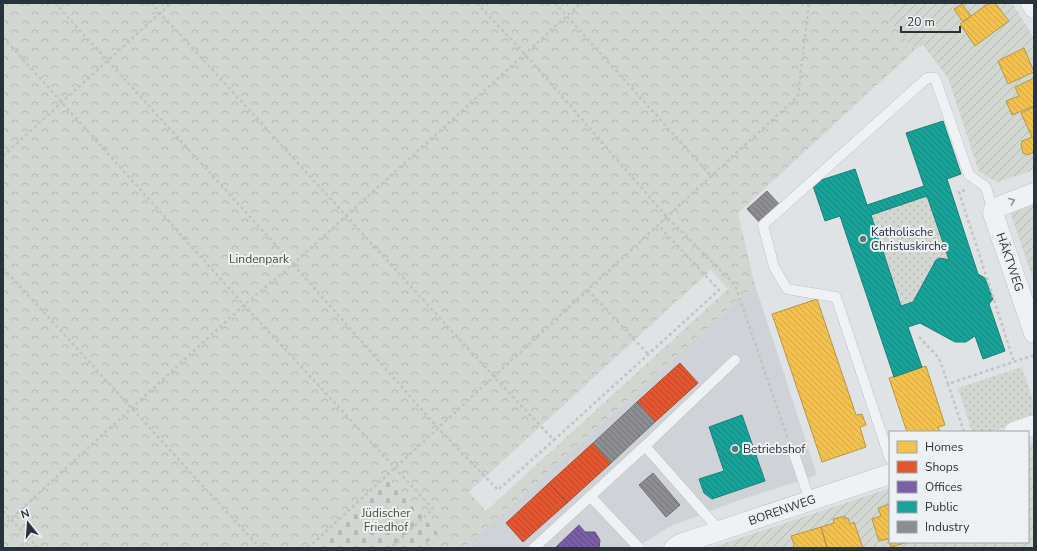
<svg xmlns="http://www.w3.org/2000/svg" width="1037" height="551" font-family="'Nunito Sans',sans-serif">
	<style>
		.built { fill: #cfd3d7 }
		.grass { fill: url(#grass-dots) }
		.cemetery { fill: url(#cemetery-stones) }
		.park { fill: url(#park-crowns); fill-rule: evenodd }
		.garden { fill: url(#garden-furrows) }
		.homes { fill: url(#homes-back-hatch); stroke: #b69648 }
		.shops { fill: url(#shops-back-hatch); stroke: #ac4c32 }
		.offices { fill: url(#offices-back-hatch); stroke: #625187 }
		.public { fill: url(#public-back-hatch); stroke: #1c817c; fill-rule: evenodd }
		.industry { fill: url(#industry-back-hatch); stroke: #6f7278 }
		.lines { fill: none; stroke-linecap: round; stroke-linejoin: round }
		.lane-casing { stroke: #bec1c3; stroke-width: 11 }
		.street-casing { stroke: #bec1c3; stroke-width: 21 }
		.path { stroke: #c1c3c5; stroke-width: 2.5; stroke-dasharray: 3 3; stroke-linecap: butt }
		.lane { stroke: #eff1f2; stroke-width: 10 }
		.street { stroke: #eff1f2; stroke-width: 20 }
		.oneway { stroke: #8c9296 }
		.poi-dot { fill: #697176; stroke: #eef1f4; stroke-width: 1.5 }
		.labels { text-anchor: middle; dominant-baseline: central; stroke-width: 4; stroke-linejoin: round; paint-order: stroke }
		.poi-label { font-size: 12px; fill: #29333b; stroke: #eef1f4; text-anchor: start }
		.park-label { font-size: 12px; fill: #435538; stroke: #eef1f4 }
		.street-label { font-size: 12px; fill: #29333b; stroke: #eef1f4 }
	</style>
	<defs>
		<pattern id="grass-dots" width="8" height="8" patternUnits="userSpaceOnUse"><rect width="8" height="8" fill="#d2d8d1"/><path d="M2 2h.1M6 6h.1" fill="none" stroke="#b4bab4" stroke-width="1.8" stroke-linecap="round"/></pattern>
		<pattern id="cemetery-stones" width="16" height="16" patternUnits="userSpaceOnUse"><rect width="16" height="16" fill="#d2d8d1"/><path d="M2 7V4a2 2 0 0 1 4 0v3zM10 15v-3a2 2 0 0 1 4 0v3z" fill="#b4bab4"/></pattern>
		<pattern id="park-crowns" width="20" height="18" patternUnits="userSpaceOnUse"><rect width="20" height="18" fill="#d2d8d1"/><path d="M2 6a3 3 0 1 1 6 0M12 15a3 3 0 1 1 6 0" fill="none" stroke="#b4bab4"/></pattern>
		<pattern id="garden-furrows" width="10" height="10" patternUnits="userSpaceOnUse"><rect width="10" height="10" fill="#d2d8d1"/><path d="M-1 1l2-2M0 10L10 0M9 11l2-2" fill="none" stroke="#b4bab4"/></pattern>
		<pattern id="homes-back-hatch" width="6" height="6" patternUnits="userSpaceOnUse"><rect width="6" height="6" fill="#f2c14e"/><path d="M-1 5l2 2M0 0l6 6M5-1l2 2" fill="none" stroke="#d0a645"/></pattern>
		<pattern id="shops-back-hatch" width="6" height="6" patternUnits="userSpaceOnUse"><rect width="6" height="6" fill="#e4572e"/><path d="M-1 5l2 2M0 0l6 6M5-1l2 2" fill="none" stroke="#b94928"/></pattern>
		<pattern id="offices-back-hatch" width="6" height="6" patternUnits="userSpaceOnUse"><rect width="6" height="6" fill="#7b5ea7"/><path d="M-1 5l2 2M0 0l6 6M5-1l2 2" fill="none" stroke="#5f4a82"/></pattern>
		<pattern id="public-back-hatch" width="6" height="6" patternUnits="userSpaceOnUse"><rect width="6" height="6" fill="#17a398"/><path d="M-1 5l2 2M0 0l6 6M5-1l2 2" fill="none" stroke="#15857d"/></pattern>
		<pattern id="industry-back-hatch" width="6" height="6" patternUnits="userSpaceOnUse"><rect width="6" height="6" fill="#8d8d92"/><path d="M-1 5l2 2M0 0l6 6M5-1l2 2" fill="none" stroke="#737478"/></pattern>
	</defs>
	<rect width="100%" height="100%" fill="#e0e3e5"/>
	<path class="built" d="M755,285L817,475L731,503L669,527L635,548H464Z"/>
	<path class="grass" d="M927,196L949,260L940,258L936,260L913,302L901,306L871,215Z
		M1022,367L1034,403V418L990,432H972L958,388Z"/>
	<path class="cemetery" d="M388,479L438,533L421,548H314Z"/>
	<path class="park" d="M3,3H891L895,9L888,19L915,50L738,213L755,285L464,548H421L438,533L388,479L314,548H3ZM711,270L728,289L486,511L469,492Z"/>
	<path class="garden" d="M891,3H1012L1034,38V170L997,182L979,172L948,78L923,45L915,50L888,19L895,9Z
		M1034,202V282L1010,212Z
		M1034,442V548H710L890,488V542H1028V444Z"/>
	<path class="homes" d="M989,3H995L1009,21L975,46L960,24Z
		M962,4L971,16L963,22L954,9Z
		M1024,48L1034,72L1008,84L998,61Z
		M1034,78V106L1012,115L1006,101L1019,96L1015,87Z
		M1034,107V152L1028,155L1023,153L1021,145L1022,141L1032,137L1021,113Z
		M817,299L856,415L862,414L866,425L860,427L866,447L822,462L772,314Z
		M926,366L945,425L938,427L940,432H907L889,378Z
		M890,504V542H908L891,547L888,539L879,541L872,519L881,516L878,508Z
		M845,516V519L848,518L850,524L854,522L863,548H827L821,527L834,523L833,519Z
		M821,527L827,548H793L794,544L791,536Z"/>
	<path class="shops" d="M680,363L698,383L655,422L637,402Z
		M593,443L611,463L567,503L549,483Z
		M549,483L567,503L523,542L506,523Z"/>
	<path class="offices" d="M579,525L585,532H595L600,540L599,548H555Z"/>
	<path class="public" d="M943,121L961,174L947,179L978,274L985,278L993,299L989,304L1005,351L983,359L975,336L966,342H955L920,323L908,327L922,367L894,377L840,216L825,221L812,183L855,169L867,205L924,186L906,133ZM927,196L949,260L940,258L936,260L913,302L901,306L871,215Z
		M742,415L765,481L712,499L704,493L699,479L724,471L709,427Z"/>
	<path class="industry" d="M767,191L780,205L760,223L747,209Z
		M637,402L655,422L611,463L593,443Z
		M653,473L680,505L666,517L639,485Z"/>
	<g class="lines">
		<g class="lane-casing">
			<path id="lane" d="M645,446L735,360
				M793,451L810,501
				M890,459L836,297L787,289L774,267L763,225L927,78H935L969,175L986,187L993,212
				M590,496L639,548
				M534,548L645,446L720,531"/>
		</g>
		<g class="street-casing">
			<path id="street" d="M1031,3L1034,8
				M1034,193L998,207L994,209L993,213L1034,333
				M1014,432L1034,425
				M674,548L680,544L890,474"/>
		</g>
		<path class="path" d="M55,3L293,264L438,428L498,490L554,440
			M151,3L494,377L554,440L719,290L658,225
			M477,3L525,54L667,217L735,285L788,439
			M555,3L711,176
			M3,37L244,305L433,509L390,548
			M3,156L171,3
			M965,190L959,192L1014,362
			M3,268L260,548
			M588,290L649,355
			M919,337L939,358L948,384
			M964,432L948,384L1034,355
			M3,511L38,548
			M3,526L244,305L293,264L581,3
			M308,548L798,96L809,3"/>
		<use href="#lane" class="lane"/>
		<use href="#street" class="street"/>
	</g>
	<defs><path id="oneway-chevron" d="M-2-3.5L2.5 0L-2 3.5" fill="none" stroke-width="1.6" stroke-linecap="round" stroke-linejoin="round"/></defs>
	<use class="oneway" href="#oneway-chevron" transform="translate(1012 201) rotate(-21)"/>
	<g class="poi-dot">
		<circle cx="863" cy="239" r="4"/>
		<circle cx="735" cy="449" r="4"/>
	</g>
	<g class="labels">
		<g class="poi-label">
			<text x="871" y="232">Katholische<tspan x="871" dy="14">Christuskirche</tspan></text>
			<text x="743" y="449">Betriebshof</text>
		</g>
		<g class="park-label">
			<text x="259" y="259">Lindenpark</text>
			<text x="386" y="513">Jüdischer<tspan x="386" dy="14">Friedhof</tspan></text>
		</g>
		<g class="street-label">
			<text transform="translate(1010 262) rotate(71)">HÄKTWEG</text>
			<text transform="translate(782 510) rotate(-19)">BORENWEG</text>
		</g>
	</g>
	<rect width="1037" height="551" fill="none" stroke="#29333b" stroke-width="8"/>
	<rect x="889" y="431" width="140" height="112" fill="#eef1f4" stroke="#9fa5aa"/>
	<rect x="897" y="441" width="20" height="12" fill="#f2c14e" stroke="#9fa5aa"/>
	<text x="925" y="451" font-size="12" fill="#29333b">Homes</text>
	<rect x="897" y="461" width="20" height="12" fill="#e4572e" stroke="#9fa5aa"/>
	<text x="925" y="471" font-size="12" fill="#29333b">Shops</text>
	<rect x="897" y="481" width="20" height="12" fill="#7b5ea7" stroke="#9fa5aa"/>
	<text x="925" y="491" font-size="12" fill="#29333b">Offices</text>
	<rect x="897" y="501" width="20" height="12" fill="#17a398" stroke="#9fa5aa"/>
	<text x="925" y="511" font-size="12" fill="#29333b">Public</text>
	<rect x="897" y="521" width="20" height="12" fill="#8d8d92" stroke="#9fa5aa"/>
	<text x="925" y="531" font-size="12" fill="#29333b">Industry</text>
	<g transform="translate(28 523) rotate(343)" stroke="#eef1f4" stroke-width="3" paint-order="stroke">
	<path d="M0-3L7 15L0 10L-7 15Z" fill="#29333b"/>
	<text y="-6" font-size="11" font-weight="bold" text-anchor="middle" fill="#29333b">N</text>
	</g>
	<path d="M901 26v6h59v-6" fill="none" stroke="#29333b" stroke-width="2"/>
	<text x="907" y="26" font-size="12" fill="#29333b" stroke="#eef1f4" stroke-width="3" paint-order="stroke">20 m</text>
</svg>
